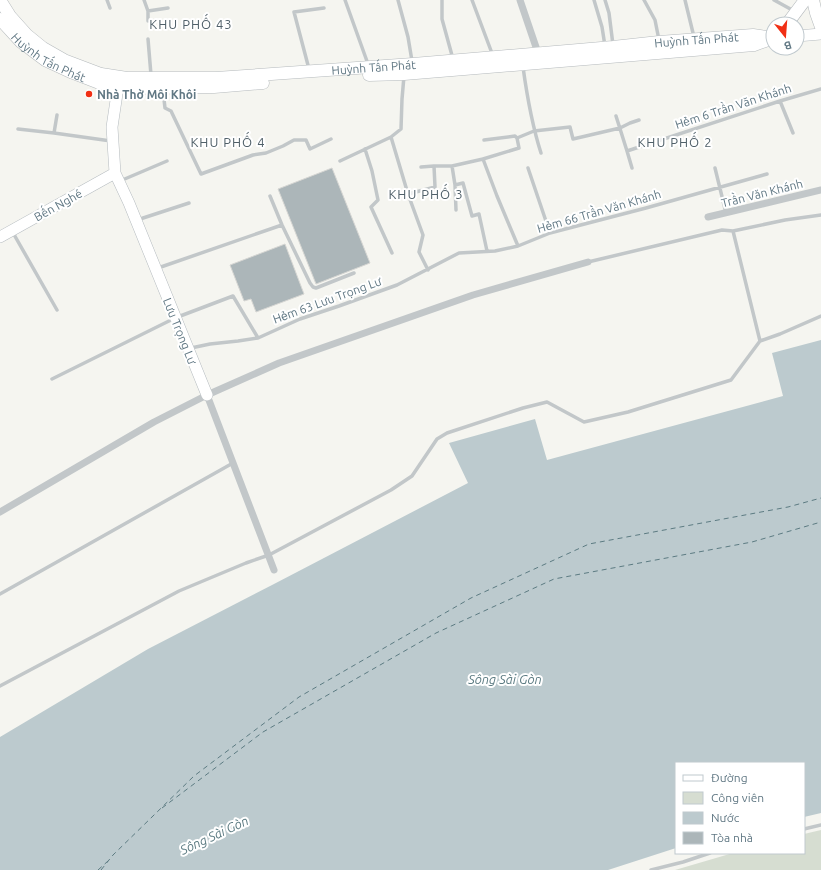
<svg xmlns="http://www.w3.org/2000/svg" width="821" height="870" font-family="Ubuntu,sans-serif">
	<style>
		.green { fill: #d6ddd1 }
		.water { fill: #bccace }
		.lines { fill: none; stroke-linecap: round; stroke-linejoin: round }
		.ferry { stroke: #5c7b82; stroke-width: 1; stroke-dasharray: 5 4; stroke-linecap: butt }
		.building { fill: #acb6b9; stroke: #d6d6d3 }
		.secondary-casing { stroke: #b6bcc0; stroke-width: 12 }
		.primary-casing { stroke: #b5babd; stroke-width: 13 }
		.lane { stroke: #c2c7c9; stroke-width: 3.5 }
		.street { stroke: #c2c7c9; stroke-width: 7 }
		.secondary { stroke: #fff; stroke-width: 11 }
		.primary { stroke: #fff; stroke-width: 12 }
		.poi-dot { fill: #f12f14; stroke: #fff; stroke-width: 1.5 }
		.labels { text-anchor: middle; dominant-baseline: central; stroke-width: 4; stroke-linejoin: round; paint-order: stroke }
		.street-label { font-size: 12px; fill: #617884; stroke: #fff }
		.poi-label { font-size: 12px; font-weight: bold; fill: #617884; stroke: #fff; text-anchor: start }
		.neighbourhood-label { font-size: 13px; letter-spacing: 1px; fill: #506069; stroke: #fff }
		.water-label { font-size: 13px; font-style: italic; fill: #5c7b82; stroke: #fff }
	</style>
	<rect width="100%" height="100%" fill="#f5f5f0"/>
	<path class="green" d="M821,830V870H675L733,853H804V834Z"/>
	<path class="water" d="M821,340V813L804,817V763H676V848L608,870H0V737L148,649L274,584L468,483L449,443L535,419L547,460L783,396L772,353Z"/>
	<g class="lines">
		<path class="ferry" d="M162,808L263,732L436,633L554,579L752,542L821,522
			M98,870L108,861
			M101,870L113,855L194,776L299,697L471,598L589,544L788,507L821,498"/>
	</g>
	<path class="building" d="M332,168L370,263L316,284L278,189Z
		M285,244L304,294L256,312L251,299L244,301L230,265Z"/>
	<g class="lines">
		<g class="secondary-casing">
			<path id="secondary" d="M797,36L821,34
				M118,87L112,127L115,173L129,203L207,395
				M0,237L115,173"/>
		</g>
		<g class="primary-casing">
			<g id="primary">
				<path id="s1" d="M0,0L10,16L27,35L43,48L64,60L101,74L127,78H216L413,64L613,47L659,42L753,35L773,38"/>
				<path d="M813,0L816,13L821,27"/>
				<path id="s2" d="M0,19L21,42L45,60L73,73L99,83L118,87L152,88L214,87L263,83"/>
				<path d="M787,24L805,0"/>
				<path d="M369,75L404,74L754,45L771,39"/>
			</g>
		</g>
		<path class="lane" d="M107,0L110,8
			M144,0L148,11L168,8
			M345,0L368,64
			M398,0L408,37L412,61
			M442,0V19L453,59
			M472,0L493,56
			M594,0L602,27L605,46
			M605,0L609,13L613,45
			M644,0L655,20L659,40
			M685,0L694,37
			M774,0L794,11
			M148,11V21
			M148,39L151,75
			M523,67C527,96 532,125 541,153
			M309,69L294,12L324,8
			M404,76L402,99L401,129L391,137L408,194L423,235L419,252L428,270
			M163,91L165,108L171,111L201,174L253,155L266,153L283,146L294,140H306L310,149L331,139
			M780,101L793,133
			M616,116L627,151L780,101L821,89
			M18,129L54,133L57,115
			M54,133L111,141
			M517,138L534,131L570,127L573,139L620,128L630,123L639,120
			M484,140L515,136L517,138
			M365,149L372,171L378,200L371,207L392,253
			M627,151L632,168
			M483,159L497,196L518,246
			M340,161L391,137
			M452,166L455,185L463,183L472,216L479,214L487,251
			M421,167L434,166H452L483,159L519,148L517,138
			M528,168L550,233
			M715,168L726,213
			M120,181L167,161
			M455,185L456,210
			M408,194L435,187L434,166
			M270,196L282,225L310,283L313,287L316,288L354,273
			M137,220L189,203
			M12,231L57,310
			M733,231L760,341
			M588,262L722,230L733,231L785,220L821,215
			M158,268L282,225
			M191,348L210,344L238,341L258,338
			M52,379L175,318L233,296L258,338L300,319L339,306L397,285L459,253L495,251L518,246L550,233L646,208L767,174
			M0,594L233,463
			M0,686L179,591L246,563L269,555L391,490L412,476L437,439L447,433L523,408L547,402L584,422L628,412L731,380L760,341L780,334L821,316
			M804,829L821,825
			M651,870L683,862L710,853"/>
		<path class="street" d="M520,0L538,53
			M708,217L821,190
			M207,395L274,570
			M0,512L154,422L207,395L279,363L473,295L588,262"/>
		<use href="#secondary" class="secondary"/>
		<use href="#primary" class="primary"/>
	</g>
	<circle class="poi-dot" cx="89" cy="94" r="4"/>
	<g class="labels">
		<g class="street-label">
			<text stroke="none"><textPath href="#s1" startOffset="726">Huỳnh Tấn Phát</textPath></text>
			<text stroke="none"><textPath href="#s2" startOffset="63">Huỳnh Tấn Phát</textPath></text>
			<text stroke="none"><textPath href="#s1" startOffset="402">Huỳnh Tấn Phát</textPath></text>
			<text transform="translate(733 106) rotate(-18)">Hẻm 6 Trần Văn Khánh</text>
			<text transform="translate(762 193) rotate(-14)">Trần Văn Khánh</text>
			<text transform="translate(58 205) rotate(-29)">Bến Nghé</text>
			<text transform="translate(599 211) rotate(-16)">Hẻm 66 Trần Văn Khánh</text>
			<text transform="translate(327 300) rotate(-20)">Hẻm 63 Lưu Trọng Lư</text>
			<text transform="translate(180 331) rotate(68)">Lưu Trọng Lư</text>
		</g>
		<g class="poi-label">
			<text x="97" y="94">Nhà Thờ Môi Khôi</text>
		</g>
		<g class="neighbourhood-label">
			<text x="191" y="24">KHU PHỐ 43</text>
			<text x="228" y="142">KHU PHỐ 4</text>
			<text x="675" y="142">KHU PHỐ 2</text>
			<text x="426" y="194">KHU PHỐ 3</text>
		</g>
		<g class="water-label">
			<text x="505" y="679">Sông Sài Gòn</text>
			<text transform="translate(214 835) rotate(-25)">Sông Sài Gòn</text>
		</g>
	</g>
	<rect x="675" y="762" width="130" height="92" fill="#ffffff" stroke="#c0c9ce"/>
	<rect x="683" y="775" width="20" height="6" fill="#ffffff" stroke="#c0c9ce"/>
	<text x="711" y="782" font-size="12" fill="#617884">Đường</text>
	<rect x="683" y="792" width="20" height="12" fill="#d6ddd1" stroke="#c0c9ce"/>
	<text x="711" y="802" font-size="12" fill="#617884">Công viên</text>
	<rect x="683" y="812" width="20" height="12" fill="#bccace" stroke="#c0c9ce"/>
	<text x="711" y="822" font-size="12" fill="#617884">Nước</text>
	<rect x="683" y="832" width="20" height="12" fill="#acb6b9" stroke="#c0c9ce"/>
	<text x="711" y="842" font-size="12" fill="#617884">Tòa nhà</text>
	<g transform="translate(785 36) rotate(163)"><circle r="19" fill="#ffffff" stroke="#c0c9ce"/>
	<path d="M0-3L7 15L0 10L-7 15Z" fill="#f12f14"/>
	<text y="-6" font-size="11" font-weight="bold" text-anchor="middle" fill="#617884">B</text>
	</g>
</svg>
